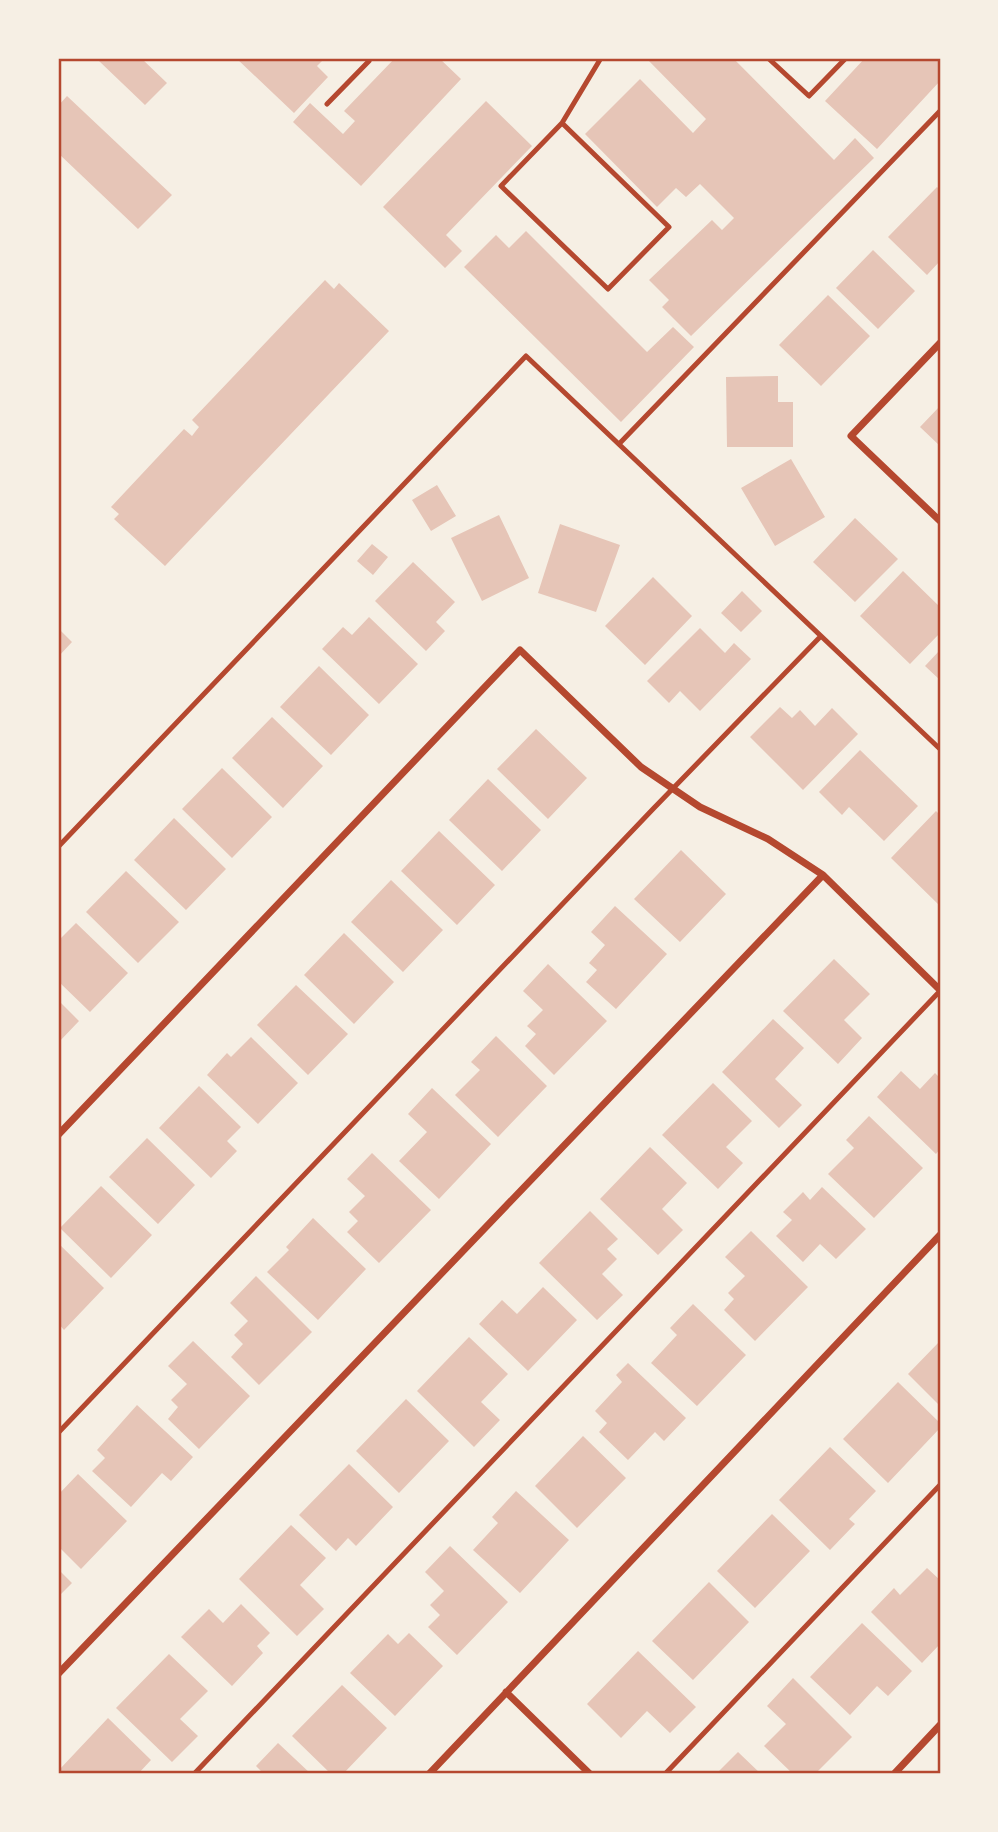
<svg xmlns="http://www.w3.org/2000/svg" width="998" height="1832" font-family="'Nunito Sans',sans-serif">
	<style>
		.building { fill: #e6c5b7 }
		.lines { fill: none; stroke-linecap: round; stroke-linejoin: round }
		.service { stroke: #b5482f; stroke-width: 5 }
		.minor { stroke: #b5482f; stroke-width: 7 }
		.neatline { fill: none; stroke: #b5482f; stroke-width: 2.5 }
	</style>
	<rect width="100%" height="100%" fill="#f6efe4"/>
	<path class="building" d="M102,58H141L167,83L145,105L99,61Z
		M236,58H325L317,66L328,77L294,113Z
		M395,58H439L461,79L361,186L293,122L310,103L343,134L355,121L344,111Z
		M650,58H733L834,160L855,138L874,158L691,336L662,307L669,300L649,280L712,220L722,230L734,218L700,184L686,197L676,188L657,207L585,134L640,79L693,133L706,119L648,60Z
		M865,58H940V81L877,149L825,101Z
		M67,96L172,195L138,229L58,153V106Z
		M486,101L532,146L446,235L462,251L445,268L383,207Z
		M937,187L940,190V261L927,275L888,237Z
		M526,231L647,352L673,327L694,347L621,422L464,267L496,235L509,248Z
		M873,250L915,291L878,329L836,288Z
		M325,280L334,289L339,283L389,331L165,566L114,519L119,514L111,507L184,429L192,436L195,432L199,427L192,420Z
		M828,295L870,336L821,386L779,345Z
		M778,376V402H793V447H727L726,377Z
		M940,406V446L920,427Z
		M791,459L825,517L775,546L741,488Z
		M437,485L456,516L431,531L412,500Z
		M499,515L529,578L482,601L451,538Z
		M855,518L898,559L855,602L813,562Z
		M560,524L620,545L596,612L538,593Z
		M372,544L388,557L373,575L357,561Z
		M413,562L455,602L436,622L445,631L426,651L375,601Z
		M903,571L940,607V633L910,664L860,616Z
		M653,577L692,616L645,665L605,626Z
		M742,591L762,611L741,632L721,613Z
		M369,617L418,664L379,704L322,649L343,627L352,635Z
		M58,628L72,642L58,657Z
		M700,628L725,653L734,643L751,659L700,711L680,691L669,703L647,681Z
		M940,650V680L925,666Z
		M319,666L369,715L331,755L280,707Z
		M780,707L792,718L800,710L815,726L832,708L858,734L803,790L750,737Z
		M272,717L323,766L283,808L232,758Z
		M536,729L587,778L548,819L497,769Z
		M860,750L918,806L884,841L849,807L842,815L819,792Z
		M222,768L272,817L232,858L182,809Z
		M488,779L541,830L502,871L449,820Z
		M936,811L940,815V906L891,858Z
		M174,818L226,869L186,910L134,860Z
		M439,831L495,885L457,925L401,871Z
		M681,850L726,894L680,942L634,899Z
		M126,871L179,922L138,963L86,912Z
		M391,880L443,930L403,972L351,922Z
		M615,906L667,954L616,1009L586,982L597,970L589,963L605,945L591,932Z
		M76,923L128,973L90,1012L58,981V941Z
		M344,933L394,982L354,1024L304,975Z
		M834,959L870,994L844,1020L862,1038L838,1064L783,1011Z
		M548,964L607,1021L554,1075L525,1046L536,1034L527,1026L543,1010L523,991Z
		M296,985L348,1034L308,1075L257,1025Z
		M58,1000L79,1021L58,1043Z
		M773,1019L804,1048L775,1079L802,1105L779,1128L722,1072Z
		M496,1036L547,1086L498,1137L455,1095L480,1070L471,1062Z
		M251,1037L298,1083L258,1124L207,1075L227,1053L231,1057Z
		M901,1071L920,1089L935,1073L940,1078V1149L936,1154L877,1097Z
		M713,1083L752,1121L726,1147L743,1163L718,1189L662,1135Z
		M199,1086L241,1127L227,1141L237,1151L211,1178L159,1128Z
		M432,1088L491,1144L439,1199L399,1161L427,1132L408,1114Z
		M869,1116L923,1168L874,1218L828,1174L854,1148L846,1140Z
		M147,1138L195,1185L158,1224L109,1177Z
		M650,1147L687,1183L662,1209L683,1230L658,1255L600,1199Z
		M372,1153L431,1210L379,1263L347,1232L358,1221L349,1212L365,1196L347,1179Z
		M101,1186L152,1235L111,1278L60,1228Z
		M822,1187L866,1229L836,1259L820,1244L803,1262L776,1236L792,1220L783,1212L803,1192L810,1200Z
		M590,1211L618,1239L607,1249L617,1259L602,1274L623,1295L597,1320L539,1263Z
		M313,1218L366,1269L318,1320L267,1272L289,1250L286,1247Z
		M751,1231L808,1287L755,1341L724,1310L734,1299L728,1293L745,1276L725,1257Z
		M58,1243L104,1288L64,1330L58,1323Z
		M256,1276L312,1332L259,1385L231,1357L243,1344L234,1335L248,1321L230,1303Z
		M543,1287L577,1320L528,1371L479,1324L502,1300L517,1314Z
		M693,1304L746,1355L697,1406L651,1363L677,1335L670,1328Z
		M469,1337L508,1374L481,1402L500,1420L474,1447L417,1391Z
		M193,1341L250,1396L199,1449L168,1419L178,1407L171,1400L187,1384L168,1366Z
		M940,1341V1406L908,1374Z
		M628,1363L686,1418L664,1441L655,1432L628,1460L599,1432L607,1423L595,1411L622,1382L616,1375Z
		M898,1382L940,1423V1428L888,1483L843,1439Z
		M406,1399L449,1441L399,1493L356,1451Z
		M137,1405L193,1457L171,1481L162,1473L131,1507L92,1471L105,1458L97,1450Z
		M583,1436L626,1478L577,1528L535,1486Z
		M830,1447L876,1491L849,1519L855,1524L830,1550L779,1500Z
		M349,1464L393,1507L356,1546L348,1538L336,1551L299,1515Z
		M78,1474L127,1521L81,1569L58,1546V1495Z
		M516,1491L569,1540L520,1593L473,1550L498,1523L492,1517Z
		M772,1514L810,1551L755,1608L717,1571Z
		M291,1525L326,1558L300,1585L324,1609L297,1636L239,1579Z
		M450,1546L508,1602L457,1655L428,1627L440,1615L430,1605L444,1591L425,1572Z
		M927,1568L940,1580V1644L922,1663L871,1612L894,1588L900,1595Z
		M58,1569L72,1583L58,1597Z
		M709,1582L749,1622L693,1680L652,1641Z
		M241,1604L270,1633L257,1646L263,1653L232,1686L181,1637L209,1609L223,1623Z
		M862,1623L912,1671L888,1696L877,1686L850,1715L810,1677Z
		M409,1633L443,1666L395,1716L350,1673L388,1634L398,1644Z
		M638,1651L696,1707L670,1733L647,1711L621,1738L587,1704Z
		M169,1654L208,1691L180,1719L198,1736L172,1762L116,1708Z
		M793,1678L852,1737L815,1774H793L764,1746L786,1724L767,1706Z
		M342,1685L387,1728L343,1774H331L292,1736Z
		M108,1718L151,1760L138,1774H63L59,1770Z
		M278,1743L311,1774H262L263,1773L256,1766Z
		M738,1752L761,1774H716Z"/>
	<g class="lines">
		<path class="service" d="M768,58L809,96L846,58
			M327,104L369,61
			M562,123L669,227L608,289L501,186L562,123L601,58
			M619,444L940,111
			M58,847L526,356L940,749
			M58,1433L653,809L821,636
			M194,1774L940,991
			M665,1774L940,1485"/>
		<path class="minor" d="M940,343L851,436L940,521
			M58,1135L520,650L641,767L700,807L768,839L823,875L940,990
			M58,1674L823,875
			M506,1692L590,1774
			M429,1774L940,1235
			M894,1774L940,1725"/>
	</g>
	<rect width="998" height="1832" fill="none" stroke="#f6efe4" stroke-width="119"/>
	<rect x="60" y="60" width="879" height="1712" class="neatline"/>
</svg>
